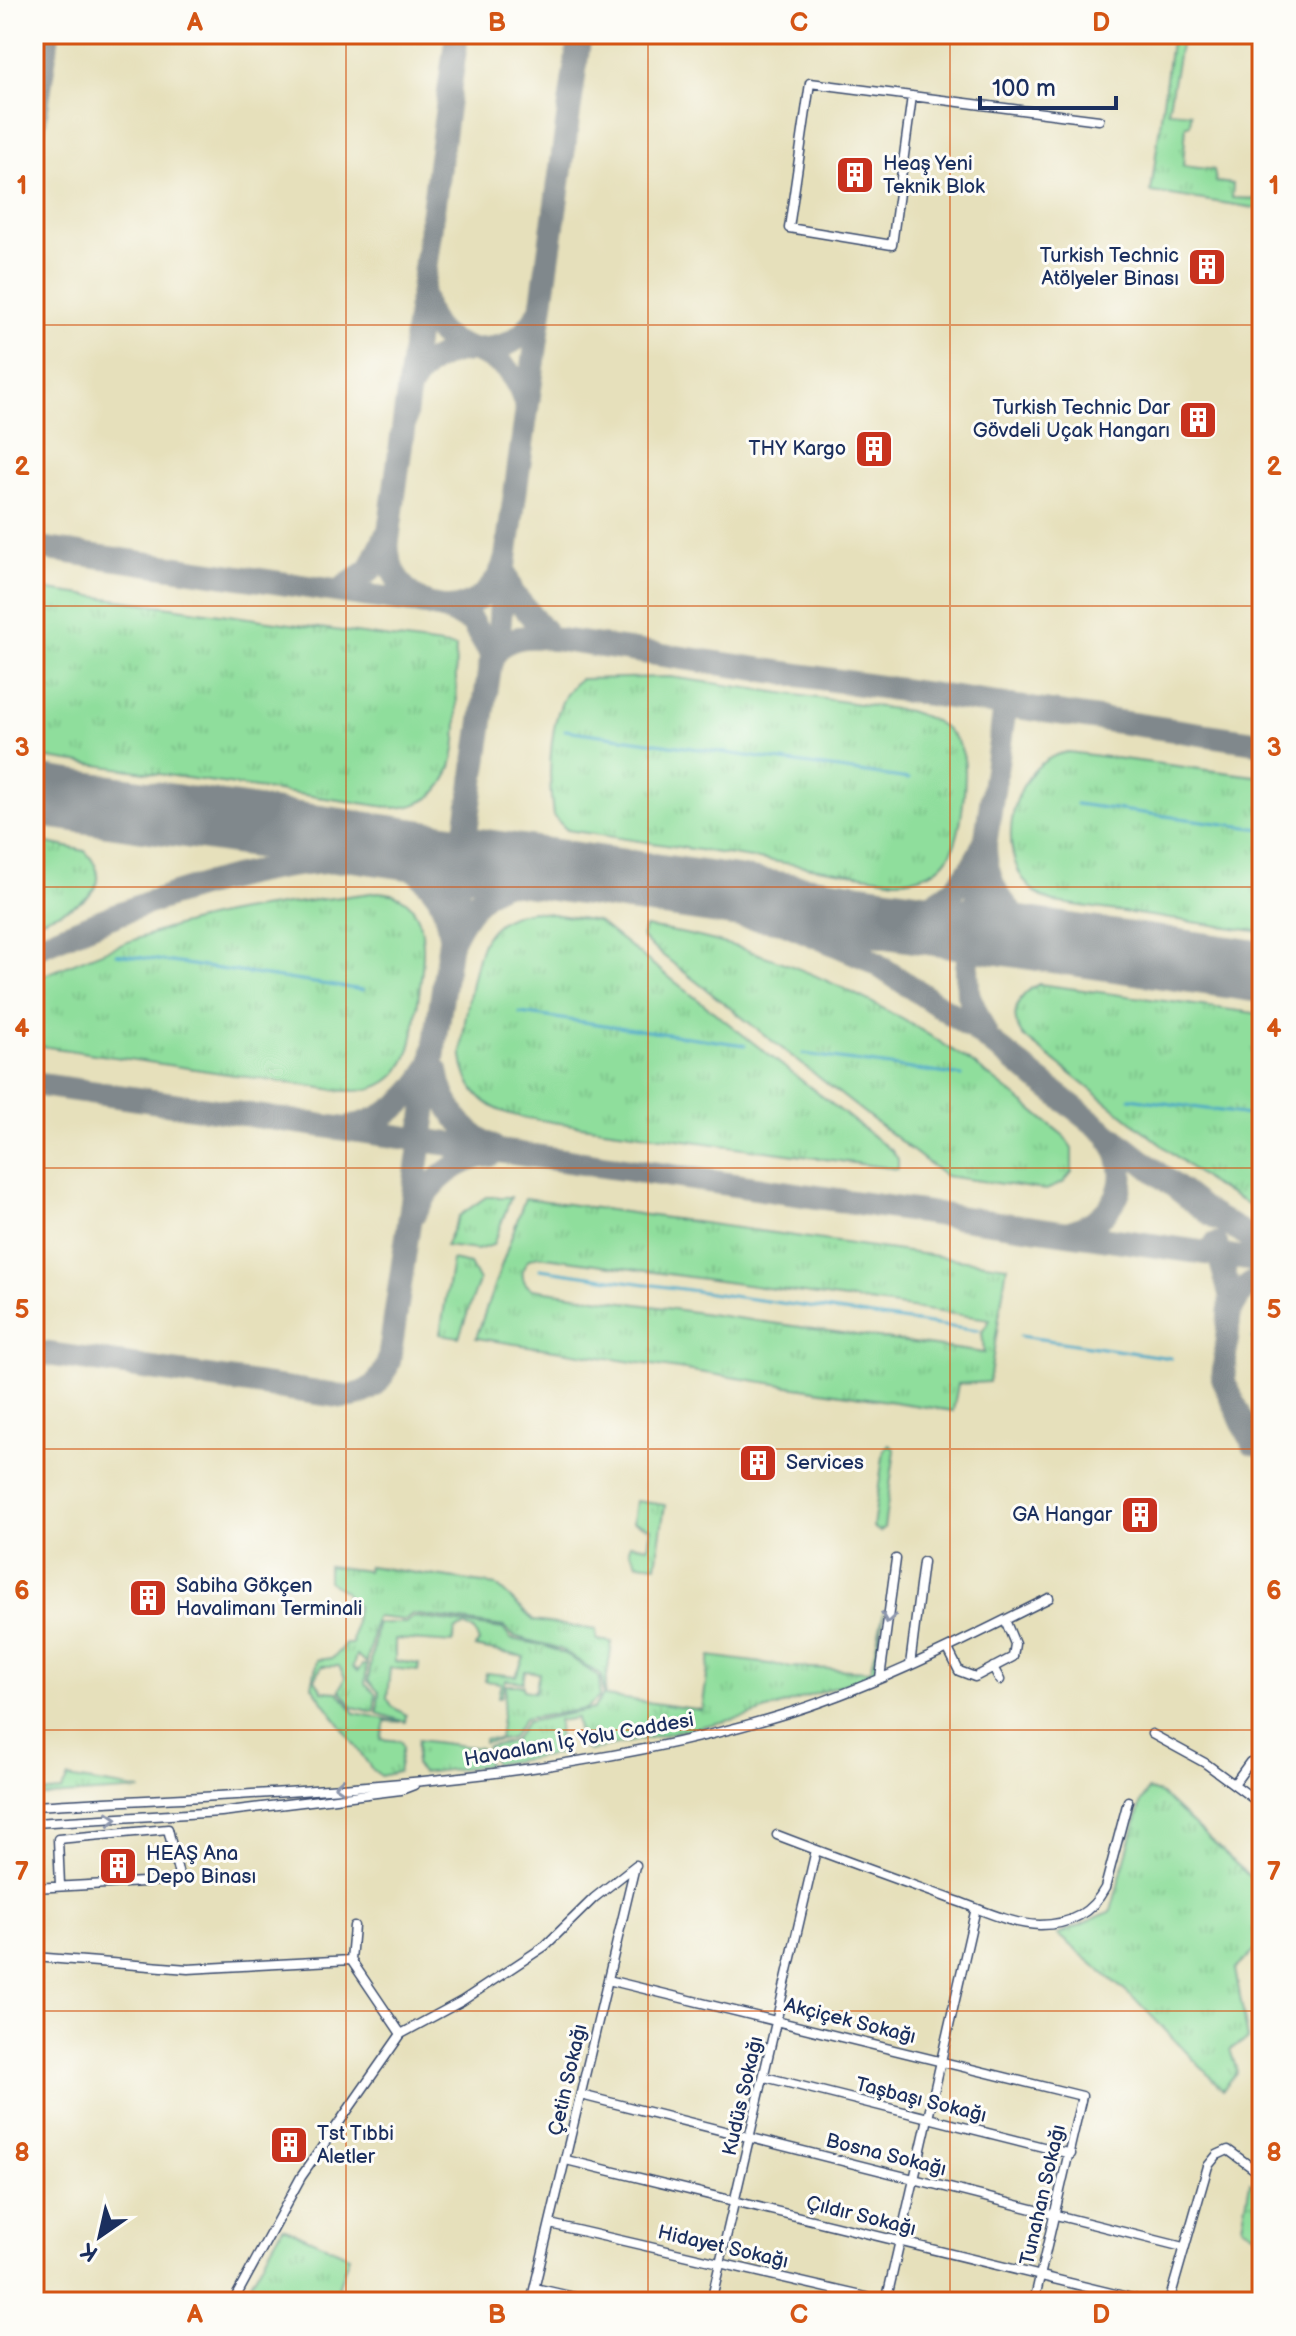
<svg xmlns="http://www.w3.org/2000/svg" width="1296" height="2336" font-family="'Balsamiq Sans',sans-serif">
	<style>
		.grass { fill: url(#grass-tufts); stroke: #55867d; stroke-width: 2; fill-rule: evenodd }
		.park { fill: url(#park-crowns); stroke: #55867d; stroke-width: 2 }
		.lines { fill: none; stroke-linecap: round; stroke-linejoin: round }
		.stream { stroke: #47a7c6; stroke-width: 3 }
		.taxiway { stroke: #80888c; stroke-width: 24 }
		.runway { stroke: #80888c; stroke-width: 62 }
		.street-casing { stroke: #394a6c; stroke-width: 11 }
		.street { stroke: #fff; stroke-width: 8 }
		.oneway { stroke: #8d97ae }
		.grid { fill: none; stroke: #d45514; stroke-width: 2; stroke-opacity: 0.55 }
		.labels { text-anchor: middle; dominant-baseline: central; stroke-width: 6; stroke-linejoin: round; paint-order: stroke }
		.poi-label { font-size: 20px; fill: #1b2f5e; stroke: #fdfcf7; text-anchor: start }
		.street-label { font-size: 20px; fill: #1b2f5e; stroke: #fdfcf7 }
		.neatline { fill: none; stroke: #d45514; stroke-width: 3 }
		.grid-label { font-size: 26px; text-anchor: middle; font-weight: bold; fill: #d45514 }
	</style>
	<defs>
		<pattern id="grass-tufts" width="24" height="20" patternUnits="userSpaceOnUse" patternTransform="scale(2)"><rect width="24" height="20" fill="#8fde9c"/><path d="M3 7l-1-3M5 7V3M7 7l1-3M15 17l-1-3M17 17v-4M19 17l1-3" fill="none" stroke="#7bbf89"/></pattern>
		<pattern id="park-crowns" width="20" height="18" patternUnits="userSpaceOnUse" patternTransform="scale(2)"><rect width="20" height="18" fill="#8fde9c"/><path d="M2 6a3 3 0 1 1 6 0M12 15a3 3 0 1 1 6 0" fill="none" stroke="#7bbf89"/></pattern>
	</defs>
	<rect width="100%" height="100%" fill="#fdfcf7"/>
	<filter id="ink" filterUnits="userSpaceOnUse"><feTurbulence type="fractalNoise" baseFrequency=".0125" numOctaves="2"/><feDisplacementMap in="SourceGraphic" scale="16" xChannelSelector="R" yChannelSelector="G"/><feConvolveMatrix kernelMatrix="1 2 1 2 8 2 1 2 1" color-interpolation-filters="sRGB"/></filter>
	<filter id="wash" filterUnits="userSpaceOnUse"><feTurbulence type="fractalNoise" baseFrequency=".006" numOctaves="4" result="noise"/><feDisplacementMap in="SourceGraphic" scale="32" xChannelSelector="R" yChannelSelector="G"/><feGaussianBlur stdDeviation="1.8" result="paint"/><feColorMatrix in="noise" values="0 0 0 0 0 0 0 0 0 0 0 0 0 0 0 0 0 1.4 0 .05"/><feComposite in="paint" operator="in"/></filter>
	<g filter="url(#wash)">
		<rect width="100%" height="100%" fill="#e6e0bb"/>
		<path class="grass" d="M1172,34H1238L1244,41L1189,35L1181,39L1168,111L1191,113L1190,125H1186L1183,166L1214,170L1216,182L1233,184L1232,198L1262,199V209L1151,192Z
			M34,588L456,647C452,701 479,805 394,808L34,756Z
			M670,677L908,711C927,717 944,723 956,740C968,756 965,775 964,794C959,842 954,879 896,880L567,830L553,816C548,780 546,702 580,679Z
			M1068,752L1262,777V932L1054,902C987,882 1003,762 1068,752Z
			M34,840L85,851C125,894 65,910 34,922Z
			M377,892C437,893 423,962 418,1002C414,1027 414,1058 393,1077C376,1092 356,1092 335,1090L34,1045V979C88,958 139,935 195,921C255,906 316,901 377,892Z
			M533,911L597,921L892,1151L898,1159V1169L552,1122C527,1118 497,1116 479,1096C469,1085 463,1070 462,1057C461,1036 475,953 486,937C497,920 514,913 533,911Z
			M645,927C760,943 871,994 966,1059C1000,1082 1031,1110 1063,1135L1072,1148V1172L1063,1183L1046,1190L945,1176L647,943L642,937Z
			M1039,984L1262,1014V1212L1211,1184L1024,1037C1007,1016 1017,995 1039,984Z
			M486,1197H511L493,1245L477,1250L445,1246L459,1216Z
			M525,1198L1007,1266L989,1382L958,1384L953,1411L476,1338ZM538,1256L990,1319V1320L982,1332L984,1353L532,1289C520,1282 520,1269 529,1259Z
			M452,1260L470,1264L479,1281L459,1337L440,1334Z
			M889,1444L895,1450L884,1528L880,1532L873,1527L884,1450Z
			M636,1501L665,1505L656,1565L637,1563L629,1550L630,1544L648,1547L651,1528L633,1522Z
			M328,1566L367,1571L368,1566L496,1585L534,1621L596,1630L597,1640L612,1642L604,1696L702,1710L710,1656L792,1667L870,1671L884,1612L876,1668L869,1676L749,1716L589,1751L581,1747L576,1718L558,1721L559,1754L495,1764L486,1747L514,1741L526,1722L593,1709L603,1695L602,1676L560,1649L513,1636L504,1627L412,1614L405,1620L376,1617L367,1663L356,1655L353,1667L358,1671L362,1665H367L365,1684L376,1694L374,1712L353,1707L340,1690L345,1677L339,1666H322L315,1679L322,1691L338,1692L355,1713L401,1722L385,1721L381,1739L401,1741L403,1747L398,1772L381,1776L372,1769L312,1686L317,1660L333,1658L345,1644H352L357,1606L350,1604L345,1592L328,1581Z
			M414,1617L503,1629L511,1639L543,1645L569,1656L600,1678L599,1697L586,1709L524,1719L512,1738L484,1743V1739L499,1740L506,1685H523V1690L535,1692L539,1673L525,1671L523,1682L505,1680L501,1697H498L501,1683L485,1681L486,1673L516,1676L524,1657L475,1647L479,1642L474,1630L465,1626L455,1630L453,1643L395,1639V1661L419,1664L418,1671L390,1668L387,1698L393,1707L406,1715L405,1722L377,1713L379,1692L368,1681L377,1623H405Z
			M418,1740L480,1748L489,1765L422,1773L415,1765Z
			M68,1778L141,1790L34,1797L36,1793L61,1791Z
			M1148,1790L1160,1793L1249,1876L1262,1897V1949L1255,1950L1235,1969L1248,2039L1230,2049L1237,2071L1223,2090L1139,2003L1058,1935L1111,1911L1141,1802Z
			M283,2227L349,2256L333,2302H240Z"/>
		<path class="park" d="M1250,2182L1262,2192V2238L1242,2226Z"/>
		<g class="lines">
			<path class="stream" d="M565,730L909,779
				M1076,804L1262,829
				M116,954L363,990
				M520,1013L745,1045
				M803,1054L962,1076
				M1130,1098L1262,1117
				M540,1269L979,1331
				M1020,1336L1171,1358
				M1253,1338L1262,1340"/>
			<path class="taxiway" d="M457,34L387,547C395,620 485,632 506,558L580,34
				M34,128L48,34
				M423,297C436,373 505,325 526,407
				M409,388C451,318 499,381 538,314
				M34,547L438,606L471,621L492,656
				M503,569L513,594L551,639
				M339,591L370,570L385,537
				M492,656C504,623 499,606 502,572
				M34,797L74,801
				M397,850C430,890 443,882 451,942C474,892 498,880 550,869
				M681,887L762,913L867,958L974,1029L1207,1212L1262,1244
				M799,904C882,915 946,934 985,841C984,893 1017,931 1068,942
				M969,947L983,937L1008,934
				M34,948C115,914 197,881 283,867C334,859 385,859 435,852
				M1257,971L1262,972
				M986,1035L968,994L967,968L1005,708
				M437,1071C442,1105 462,1132 493,1147
				M34,1084L1262,1261
				M352,1127C388,1118 414,1099 430,1066
				M415,1212C431,1182 455,1159 490,1155
				M1070,1232C1114,1219 1137,1181 1110,1139
				M1216,1244L1231,1297L1223,1380L1253,1443L1262,1445
				M1230,1306L1231,1309L1242,1291L1262,1276
				M34,1352L346,1397C368,1395 383,1382 389,1360L490,666C495,642 517,635 540,637L1262,743"/>
			<path class="runway" d="M34,795L1262,972"/>
		</g>
	</g>
	<g filter="url(#ink)">
		<g class="lines">
			<g class="street-casing">
				<path id="street" d="M912,96L892,245L789,228L810,83L1099,120
					M948,1649L959,1671L975,1677L1013,1657L1015,1644L1005,1620
					M910,1665L923,1562
					M993,1667L1000,1680
					M880,1678L896,1559
					M1152,1734L1205,1763L1262,1805
					M1234,1784L1250,1762L1262,1767
					M34,1806C277,1792 543,1787 778,1716C872,1688 961,1642 1049,1598
					M34,1823L221,1812L401,1790L414,1785
					M777,1835C834,1857 893,1878 951,1899C978,1908 1011,1925 1040,1925C1069,1925 1091,1914 1105,1888L1128,1801
					M34,1888L180,1880L168,1829L58,1839L60,1885
					M354,1926L351,1960L401,2034
					M34,1957L188,1969L351,1960
					M608,1980L1082,2096L1034,2302
					M765,2077L1071,2154
					M581,2095L1183,2247
					M566,2160L1148,2302
					M550,2224L888,2302
					M535,2288L596,2302
					M233,2302L301,2177L401,2034L462,2001L545,1946L594,1898L636,1865
					M531,2302L635,1866
					M711,2302L816,1850
					M886,2302L976,1908
					M1169,2302L1208,2166L1217,2155L1228,2150L1262,2175"/>
			</g>
			<use href="#street" class="street"/>
		</g>
		<defs><path id="oneway-chevron" d="M-2-3.5L2.5 0L-2 3.5" fill="none" stroke-width="1.6" stroke-linecap="round" stroke-linejoin="round" transform="scale(2)"/></defs>
		<g class="oneway">
			<use href="#oneway-chevron" transform="translate(888 1618) rotate(98)"/>
			<use href="#oneway-chevron" transform="translate(340 1786) rotate(176)"/>
			<use href="#oneway-chevron" transform="translate(112 1819) rotate(-3)"/>
		</g>
	</g>
	<path class="grid" d="M346,34V2302M648,34V2302M950,34V2302M34,325H1262M34,606H1262M34,887H1262M34,1168H1262M34,1449H1262M34,1730H1262M34,2011H1262"/>
	<defs>
		<g id="building-square" transform="scale(2)"><rect x="-9" y="-9" width="18" height="18" rx="4" fill="#c8321e" stroke="#fdfcf7"/><path d="M-4-6H4V6H1V3H-1V6H-4ZM-2.5-4.3h1.7v1.8h-1.7ZM.8-4.3h1.7v1.8H.8ZM-2.5-1h1.7V.8h-1.7ZM.8-1h1.7V.8H.8Z" fill="#fff"/></g>
	</defs>
	<g fill-rule="evenodd">
		<use href="#building-square" x="855" y="175"/>
		<use href="#building-square" x="1207" y="267"/>
		<use href="#building-square" x="1198" y="420"/>
		<use href="#building-square" x="874" y="449"/>
		<use href="#building-square" x="758" y="1463"/>
		<use href="#building-square" x="1140" y="1515"/>
		<use href="#building-square" x="148" y="1598"/>
		<use href="#building-square" x="118" y="1866"/>
		<use href="#building-square" x="289" y="2145"/>
	</g>
	<g class="labels">
		<g class="poi-label">
			<text x="883" y="164">Heaş Yeni<tspan x="883" dy="23">Teknik Blok</tspan></text>
			<text x="1179" y="256" text-anchor="end">Turkish Technic<tspan x="1179" dy="23">Atölyeler Binası</tspan></text>
			<text x="1170" y="408" text-anchor="end">Turkish Technic Dar<tspan x="1170" dy="23">Gövdeli Uçak Hangarı</tspan></text>
			<text x="846" y="449" text-anchor="end">THY Kargo</text>
			<text x="786" y="1463">Services</text>
			<text x="1112" y="1515" text-anchor="end">GA Hangar</text>
			<text x="176" y="1586">Sabiha Gökçen<tspan x="176" dy="23">Havalimanı Terminali</tspan></text>
			<text x="146" y="1854">HEAŞ Ana<tspan x="146" dy="23">Depo Binası</tspan></text>
			<text x="317" y="2134">Tst Tıbbi<tspan x="317" dy="23">Aletler</tspan></text>
		</g>
		<g class="street-label">
			<text transform="translate(579 1740) rotate(-10)">Havaalanı İç Yolu Caddesi</text>
			<text transform="translate(850 2021) rotate(14)">Akçiçek Sokağı</text>
			<text transform="translate(568 2080) rotate(-77)">Çetin Sokağı</text>
			<text transform="translate(743 2096) rotate(-77)">Kudüs Sokağı</text>
			<text transform="translate(921 2100) rotate(14)">Taşbaşı Sokağı</text>
			<text transform="translate(886 2155) rotate(14)">Bosna Sokağı</text>
			<text transform="translate(1043 2195) rotate(-77)">Tunahan Sokağı</text>
			<text transform="translate(861 2216) rotate(14)">Çıldır Sokağı</text>
			<text transform="translate(723 2247) rotate(13)">Hidayet Sokağı</text>
		</g>
	</g>
	<rect width="1296" height="2336" fill="none" stroke="#fdfcf7" stroke-width="88"/>
	<g transform="translate(100 2236) rotate(214)" stroke="#fdfcf7" stroke-width="6" paint-order="stroke">
	<path d="M0-6L14 30L0 20L-14 30Z" fill="#1b2f5e"/>
	<text y="-12" font-size="22" font-weight="bold" text-anchor="middle" fill="#1b2f5e">K</text>
	</g>
	<path d="M980 96v12h136v-12" fill="none" stroke="#1b2f5e" stroke-width="4"/>
	<text x="992" y="96" font-size="24" fill="#1b2f5e" stroke="#fdfcf7" stroke-width="6" paint-order="stroke">100 m</text>
	<rect x="44" y="44" width="1208" height="2248" class="neatline"/>
	<g class="grid-label">
		<text x="195" y="31">A</text>
		<text x="497" y="31">B</text>
		<text x="799" y="31">C</text>
		<text x="1101" y="31">D</text>
		<text x="22" y="194">1</text>
		<text x="1274" y="194">1</text>
		<text x="22" y="475">2</text>
		<text x="1274" y="475">2</text>
		<text x="22" y="756">3</text>
		<text x="1274" y="756">3</text>
		<text x="22" y="1037">4</text>
		<text x="1274" y="1037">4</text>
		<text x="22" y="1318">5</text>
		<text x="1274" y="1318">5</text>
		<text x="22" y="1599">6</text>
		<text x="1274" y="1599">6</text>
		<text x="22" y="1880">7</text>
		<text x="1274" y="1880">7</text>
		<text x="22" y="2161">8</text>
		<text x="1274" y="2161">8</text>
		<text x="195" y="2323">A</text>
		<text x="497" y="2323">B</text>
		<text x="799" y="2323">C</text>
		<text x="1101" y="2323">D</text>
	</g>
</svg>
